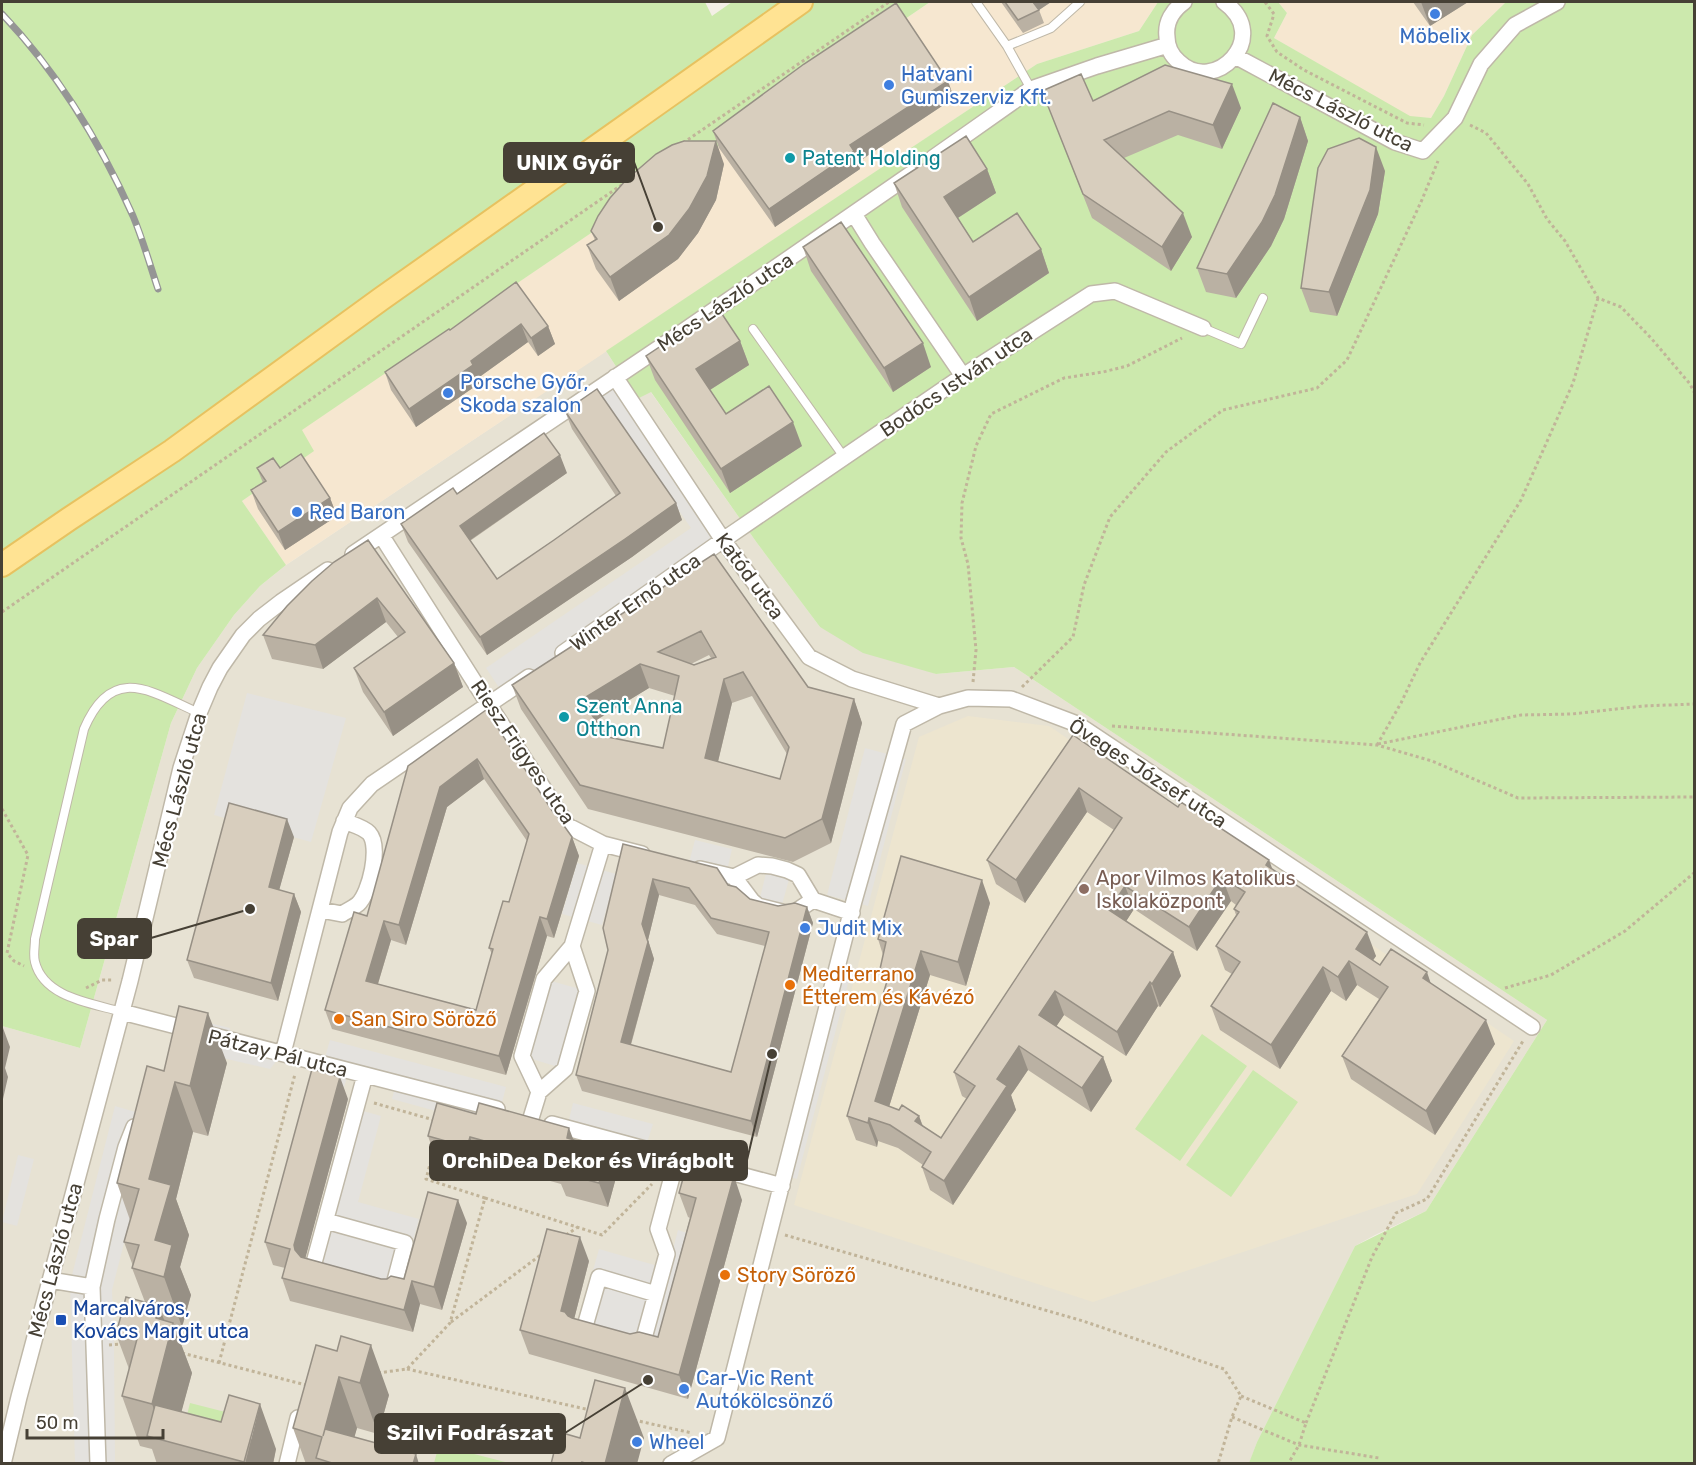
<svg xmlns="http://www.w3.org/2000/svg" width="1696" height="1465" font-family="Rubik,sans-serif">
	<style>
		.residential { fill: #e7e2d3 }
		.commercial { fill: #f6e7d0 }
		.education { fill: #ede5cf }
		.green { fill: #cce9ad }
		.parking { fill: #e4e2de }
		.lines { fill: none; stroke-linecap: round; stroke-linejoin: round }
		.service-casing { stroke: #bfb8a8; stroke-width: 10 }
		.minor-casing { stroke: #bfb8a8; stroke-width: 18 }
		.primary-casing { stroke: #e7c260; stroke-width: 26 }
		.path { stroke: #c1b499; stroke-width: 3; stroke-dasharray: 3 3; stroke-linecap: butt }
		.service { stroke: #fff; stroke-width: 8 }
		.minor { stroke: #fff; stroke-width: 15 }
		.primary { stroke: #ffe393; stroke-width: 22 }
		.rail-casing { stroke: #959595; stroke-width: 7 }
		.rail { stroke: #fff; stroke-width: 4.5; stroke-dasharray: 14; stroke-linecap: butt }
		.wall { fill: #bab1a3; fill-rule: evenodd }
		.shaded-wall { fill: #979085 }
		.building { fill: #d8cebe; stroke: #979085; stroke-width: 1.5; fill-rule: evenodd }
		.shop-dot { fill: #3f7fe0; stroke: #fff; stroke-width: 2 }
		.culture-dot { fill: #0f9aa8; stroke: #fff; stroke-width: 2 }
		.education-dot { fill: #8d6e63; stroke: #fff; stroke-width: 2 }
		.food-dot { fill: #e8710a; stroke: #fff; stroke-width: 2 }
		.transit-dot { fill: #1a4fb4; stroke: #fff; stroke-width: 2 }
		.labels { text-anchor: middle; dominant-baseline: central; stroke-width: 4.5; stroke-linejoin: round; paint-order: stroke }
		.shop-label { font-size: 20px; fill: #366cbe; stroke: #fff; text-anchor: start }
		.street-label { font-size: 20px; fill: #464035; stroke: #fff }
		.culture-label { font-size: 20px; fill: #0d838f; stroke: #fff; text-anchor: start }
		.education-label { font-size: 20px; fill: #785e54; stroke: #fff; text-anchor: start }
		.food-label { font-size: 20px; fill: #c56008; stroke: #fff; text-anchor: start }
		.transit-label { font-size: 20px; fill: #164399; stroke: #fff; text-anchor: start }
		.leader { fill: none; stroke: #464035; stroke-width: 2 }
		.callout-dot { fill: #464035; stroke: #fff; stroke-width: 2 }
		.callout { fill: #464035; stroke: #464035; stroke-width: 2 }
		.callout-label { font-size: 21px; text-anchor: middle; font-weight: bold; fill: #fff }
	</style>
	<rect width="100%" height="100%" fill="#f3efe6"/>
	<path class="residential" d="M606,351L637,399L650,391L757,543L820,627L936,674L1014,667L1547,1020L1426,1211L1375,1235L1355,1246L1257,1442L1249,1464L2,1463V1026L80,1048L171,723L197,668L234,615L260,586L286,565Z"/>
	<path class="commercial" d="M930,2H1158L1139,31L1037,64L286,565L242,501L313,451L301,430Z
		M1278,2H1506L1472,35L1444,96L1431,118L1410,117L1274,38L1287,13Z"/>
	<path class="education" d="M968,716L1049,726L1514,1041L1417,1194L1093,1302L794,1205L919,737Z"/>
	<path class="green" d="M2,2H705L712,16L732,2H930L302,430L314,451L242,501L286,565L260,586L234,615L197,668L171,723L80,1048L2,1026Z
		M1158,2H1278L1287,13L1274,38L1410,116L1431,118L1444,96L1472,35L1506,2H1694V1463H1249L1257,1442L1355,1246L1426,1211L1547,1020L1014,667L936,674L863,653L820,627L757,543L651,392L637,399L606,351L1037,64L1139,31Z
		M1202,1034L1247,1066L1180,1161L1135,1129Z
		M1253,1070L1298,1102L1231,1197L1186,1165Z
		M190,1403L245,1417L180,1443Z
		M439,1445L509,1463H434Z"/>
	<path class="parking" d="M615,377L723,540L504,695L486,668L691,528L605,404L596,389Z
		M247,693L346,718L311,842L214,815Z
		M865,748L906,759L868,906L827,895Z
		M695,840L732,849L726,875L688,866Z
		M577,863L616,874L602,925L562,914Z
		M768,865L791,872L780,912L758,906Z
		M837,970L851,972L797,1179L784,1175Z
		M544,979L587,991L565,1069L522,1056Z
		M176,1015L230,1028L228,1040L283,1053L270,1069L201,1053L173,1026Z
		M330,1040L506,1087L500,1110L567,1128L573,1103L653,1124L645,1149L656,1153L652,1170L392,1099L396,1083L349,1071L344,1087L312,1079L317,1063L323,1064Z
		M115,1106L156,1118L112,1290L114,1345L115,1463L75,1464L70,1283Z
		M356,1109L381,1116L358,1202L419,1219L397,1298L311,1275Z
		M18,1155L34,1159L17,1226L2,1222Z
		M678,1230L693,1235L658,1355L576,1331L599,1249L668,1269Z"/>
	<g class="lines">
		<g class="service-casing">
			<path id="service" d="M976,2L1007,46L1031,89
				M1007,46L1051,28L1080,2
				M1203,328L1241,344L1263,298
				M753,329L844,457
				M122,1012C92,1003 44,998 35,962C33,955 35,947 35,939L84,729C112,663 150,691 199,713"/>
		</g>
		<g class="minor-casing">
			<path id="minor" d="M1184,2C1173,10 1165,22 1167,37C1167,47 1172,56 1179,62C1214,96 1273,37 1224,2
				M1235,56L1395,142L1423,151L1455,118L1481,64L1515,25L1557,2
				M933,158L1031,89L1097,66L1168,45
				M854,214L872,243L963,376
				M615,377L723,540L809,657L852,679L939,706
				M381,535L489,705L568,826L603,844L642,854
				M353,554L665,344L911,174
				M563,653L723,540L963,376L1091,294L1115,291L1203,328
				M700,869L734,877L752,901L758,906L786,913L795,912L813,900
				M734,877L758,865L772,866L787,870L798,875L813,900L852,913
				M321,910L342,914C347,911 353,908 358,904C370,893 381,846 369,833C363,827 351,824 344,821
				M122,1012L497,1109
				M283,1053L340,832L350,808L372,784L529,677
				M539,1092L522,1056L544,979L572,946L603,844
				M531,1118L539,1092L565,1069L587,991L572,946
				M552,1124L782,1186
				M326,1221L405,1243L392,1292L387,1290
				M323,1273L312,1270L365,1075
				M50,1280L92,1287
				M593,1335L583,1333L599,1277L656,1294
				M639,1349H641L667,1254L658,1229L677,1158
				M3,1464L19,1397L130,981L181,768L199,713L210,687L220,668L243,635L259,619L281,602L328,570
				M98,1464L92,1287L107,1219L126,1147L134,1127
				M287,1464L298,1418
				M671,1464L717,1438L854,901L904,724L939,706L968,698L1011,699L1077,724L1532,1027"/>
		</g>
		<g class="primary-casing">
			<path id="primary" d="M2,565L69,519L172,451L381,299L801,2"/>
		</g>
		<path class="path" d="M1265,2L1274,14L1267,36L1277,52L1304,70L1407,123L1424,125
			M1470,125L1486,133L1528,184L1547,219L1565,241L1598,298L1621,307L1651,338L1690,384L1694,392
			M683,143L889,2
			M2,612L623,184
			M973,682L976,650L968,564L961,538L962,503L976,446L991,414L1064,378L1103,372L1127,366L1182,338
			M1022,687L1073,637L1084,585L1110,517L1166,452L1223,410L1317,388L1347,360L1421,202L1438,161
			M1112,726L1377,745L1432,761L1518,798L1694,797
			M1378,744L1521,715L1572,714L1643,706L1694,704
			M1377,745L1401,703L1420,663L1521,500L1573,383L1598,298
			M2,809L28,855L7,953L14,961L24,966
			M86,988L102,980H113
			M1505,988L1551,975L1625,931L1694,873
			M374,1103L434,1120
			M485,1198L602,1235L652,1184
			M566,1235L578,1227
			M785,1235L1083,1321L1224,1369L1241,1396L1232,1417L1218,1464
			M451,1322L542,1254
			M109,1345L123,1344
			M182,1353L306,1385
			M219,1363L295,1074
			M407,1369L590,1410
			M378,1373L407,1369L450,1323L485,1198L426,1179L434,1150
			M1241,1396L1306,1423L1299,1445L1288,1464
			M1232,1417L1299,1445L1379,1458
			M634,1420L692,1433
			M1306,1423L1372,1257L1396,1213L1427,1199L1523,1041"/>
		<use href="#service" class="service"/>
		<use href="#minor" class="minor"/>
		<use href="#primary" class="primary"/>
		<g class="rail-casing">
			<path id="rail" d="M2,14C58,73 100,142 133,216C143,240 150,265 158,289"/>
		</g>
		<use href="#rail" class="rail"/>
	</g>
	<path class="wall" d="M1001,2H1051L1039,10L1044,23L1023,33Z
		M1413,2H1468L1430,26Z
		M1042,91L1093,101L1241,108L1222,149L1178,135L1124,158L1192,237L1171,271L1092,218Z
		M954,98L858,162L860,169L775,227L719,148L713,131Z
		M1300,117L1308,141L1284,219L1271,246L1236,298L1206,292L1197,268Z
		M724,164L716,200L698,233L678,259L619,301L596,269L587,245L595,240L591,231Z
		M987,169L996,193L958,218L973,242L1041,249L1049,273L977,321L902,207L894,183Z
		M1385,171L1378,214L1337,316L1310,312L1301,288Z
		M803,247L931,367L893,392L811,271Z
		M516,282L548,326L555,344L538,356L528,342L478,378L480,383L416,427L391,390L385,372L450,330Z
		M740,341L749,365L710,390L726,414L802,446L730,493L655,380L646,356Z
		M565,411L676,503L682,520L632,557L487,655L408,542L401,524L457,494L567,473L470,541L497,579L554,540L616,496L572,429Z
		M257,468H280L330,498L337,516L285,550L258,509L251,490L263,483Z
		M368,540L454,663L463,687L393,736L363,692L354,668L398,637L386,622L323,669L272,659L263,635Z
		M714,554L808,687L854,699L862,723L831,843L793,862L588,809L521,709L512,685ZM709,655L711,658L694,665L691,664ZM649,688L675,696L663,748L608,737L596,720ZM752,696L787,754L780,779L718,762L732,703Z
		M486,710L553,812L572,837L579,856L554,938L547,936L506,1075L332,1029L325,1010L367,916ZM484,779L527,841L509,902L489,948L492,954L476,1010L378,984L391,940L406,945L447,807Z
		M1073,735L1178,807L1272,869L1376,956L1373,960L1380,965L1431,983L1495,1044L1435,1135L1351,1079L1342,1056L1379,999L1357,985L1346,1001L1331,991L1280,1069L1220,1030L1211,1006L1232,974L1225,970L1216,946L1236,915L1234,909L1236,905L1231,901L1197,951L1134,909L1126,921L1173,952L1181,976L1160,1007L1158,1006L1126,1056L1064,1015L1056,1026L1103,1057L1112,1081L1091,1112L1028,1070L1011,1095L1016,1110L953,1205L930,1190L922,1167L923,1165L898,1148L878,1141L877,1147L856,1140L847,1116L886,985L880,969L883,955L878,939L990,903L966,986L930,975L889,1107L919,1116L923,1126L941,1138L967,1099L962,1096L954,1072L1114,830L1087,812L1025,903L996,884L987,860Z
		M294,837L279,890L294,894L301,912L278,1001L194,978L187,960Z
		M623,844L728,885L750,899L778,906L807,907L813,923L757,1137L582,1091L576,1075L608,950ZM659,895L695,905L717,934L765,946L731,1072L631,1045L654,959L648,940Z
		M227,1063L208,1136L193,1132L176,1199L189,1235L180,1267L191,1295L182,1327L174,1325L192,1373L181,1412L276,1449L273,1464H157L152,1449L140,1446L122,1396L129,1369L116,1334L145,1302L132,1268L133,1266L124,1242L130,1220L117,1183L164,1071Z
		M348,1099L305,1258L381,1279H404L467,1223L442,1310L420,1304L413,1332L290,1301L282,1278L285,1268L273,1265L265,1242Z
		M476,1114L609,1150L617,1174L608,1207L566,1196L561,1184L479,1161L476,1171L436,1160L428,1136Z
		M679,1193L742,1200L688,1399L529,1354L520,1330L589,1261L574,1319L630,1334L658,1337L690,1218L688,1217Z
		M316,1345L389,1395L378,1434L357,1428L354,1437L419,1464H306L293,1428Z"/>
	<path class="shaded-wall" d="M1032,2H1051L1039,10Z
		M1421,2H1468L1430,26Z
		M948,81L954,98L858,162L860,169L775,227L769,209L850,145Z
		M1232,84L1241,108L1222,149L1213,125Z
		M1300,117L1308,141L1284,219L1271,246L1236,298L1227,274Z
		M716,141L724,164L716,200L698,233L678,259L619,301L610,277Z
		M1376,147L1385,171L1378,214L1337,316L1329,292Z
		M987,169L996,193L953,221L944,197Z
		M1183,213L1192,237L1171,271L1162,247Z
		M1041,249L1049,273L977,321L969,297Z
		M521,324L528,342L478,378L480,383L416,427L409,409L471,361Z
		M548,326L555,344L538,356L531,338Z
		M740,341L749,365L705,393L696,369Z
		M923,343L931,367L893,392L884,368Z
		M793,422L802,446L730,493L721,469Z
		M560,455L567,473L466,543L460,526Z
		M330,498L337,516L285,550L278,532Z
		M676,503L682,520L632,557L487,655L480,637Z
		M377,598L386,622L323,669L315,645Z
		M454,663L463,687L393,736L384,712Z
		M640,664L649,688L590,724L581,700Z
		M724,679L732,703L713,782L705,758Z
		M854,699L862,723L831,843L822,819Z
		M477,759L484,779L447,807L406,945L399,925L440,787Z
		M1079,788L1087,812L1025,903L1016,880Z
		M287,819L294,837L275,905L269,887Z
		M572,837L579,856L554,938L547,919Z
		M1269,860L1278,884L1266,865Z
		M1222,877L1231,901L1197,951L1189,927Z
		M653,879L659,895L648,940L654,959L627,1058L621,1042L642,924Z
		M982,880L990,903L966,986L958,962Z
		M1125,886L1134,909L1118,934L1109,910Z
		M294,894L301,912L278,1001L271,983Z
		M807,907L813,923L757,1137L751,1121Z
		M540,917L547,936L506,1075L499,1056Z
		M384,921L391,940L373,1000L366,981Z
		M1367,932L1376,956L1365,972L1356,949Z
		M921,951L930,975L884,1123L875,1101Z
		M1173,952L1181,976L1160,1007L1152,984Z
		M1349,961L1357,985L1346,1001L1338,977Z
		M1323,967L1331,991L1280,1069L1271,1045Z
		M1427,972L1435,996L1423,978Z
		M1150,982L1158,1006L1126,1056L1117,1032Z
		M1055,991L1064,1015L1048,1039L1039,1015Z
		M208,1013L227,1063L208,1136L190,1086Z
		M1486,1020L1495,1044L1435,1135L1426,1111Z
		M3,1028L10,1047L5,1068L8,1077L3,1099L2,1096V1035Z
		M1019,1046L1028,1070L1011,1095L1016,1110L953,1205L944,1181L997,1079Z
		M1103,1057L1112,1081L1091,1112L1082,1088Z
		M340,1077L348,1099L303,1267L295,1250L294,1245Z
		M175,1082L193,1132L176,1199L189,1235L180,1267L191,1295L182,1327L164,1277L155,1240L149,1179Z
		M919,1116L927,1139L915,1121Z
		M869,1118L878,1141L877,1147L868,1123Z
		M569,1128L578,1152L567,1138Z
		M470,1137L479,1161L476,1171L467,1147Z
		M609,1150L617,1174L608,1207L599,1183Z
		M734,1176L742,1200L688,1399L679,1375Z
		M458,1200L467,1223L442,1310L434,1287Z
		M580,1237L589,1261L570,1335L561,1311Z
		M412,1281L420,1304L413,1332L404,1310Z
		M159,1306L170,1336L173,1323L192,1373L173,1443L165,1441L152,1404L156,1318Z
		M371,1345L389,1395L378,1434L360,1383Z
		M339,1377L357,1428L347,1464L323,1436Z
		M625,1388L644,1438L637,1464H605Z
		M260,1404L276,1449L273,1464H245Z
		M416,1454L419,1464H413Z"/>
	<path class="building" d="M1005,2H1033L1039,10L1018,20Z
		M896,3L948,81L850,145L854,151L769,209L713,131L804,64Z
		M1165,65L1232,84L1213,125L1169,111L1104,140L1183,213L1162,247L1083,194L1042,91L1081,74L1093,101Z
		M1273,103L1300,117L1275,195L1262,222L1227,274L1197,268Z
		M966,136L987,169L944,197L973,242L1017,213L1041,249L969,297L894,183Z
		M1359,138L1376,147L1370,190L1329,292L1301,288L1318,168L1328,149Z
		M684,141H716L707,176L689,209L669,235L610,277L587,245L597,239L591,231L598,216L610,198L626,180L656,154L672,145Z
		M841,222L923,343L884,368L803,247Z
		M516,282L548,326L531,338L521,324L471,361L473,365L409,409L385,372L449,329L450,330Z
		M718,308L740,341L696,369L726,414L769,386L793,422L721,469L646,356Z
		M597,389L676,503L625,539L480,637L401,524L453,488L457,494L544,433L560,455L460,526L497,579L554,540L620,493L565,411Z
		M301,454L330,498L278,532L251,490L266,481L257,468L273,458L280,468Z
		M368,540L454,663L384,712L354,668L405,632L377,598L315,645L263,635L287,606L312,581L334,562Z
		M714,554L808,687L854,699L822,819L785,838L580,785L512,685ZM701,631L716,657L694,665L658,652ZM640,664L679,676L663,748L608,737L581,700ZM743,672L789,747L780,779L705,758L724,679Z
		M486,710L553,812L557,816L572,837L547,919L540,917L499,1056L325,1010L354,912L367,916L408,766ZM477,759L529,834L509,902L503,901L489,948L493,949L476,1010L366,981L384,921L399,925L440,787Z
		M1073,735L1178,807L1181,802L1269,860L1266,865L1367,932L1356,949L1380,965L1391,949L1427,972L1423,978L1486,1020L1426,1111L1342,1056L1388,987L1349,961L1338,977L1323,967L1271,1045L1211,1006L1240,962L1216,946L1239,912L1234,909L1245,892L1222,877L1189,927L1125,886L1109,910L1173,952L1152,984L1150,982L1117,1032L1055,991L1039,1015L1103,1057L1082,1088L1019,1046L997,1079L1007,1086L944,1181L922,1167L931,1152L890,1125L869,1118L868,1123L847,1116L890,971L880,969L886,942L878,939L901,856L982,880L958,962L921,951L875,1101L899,1110L902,1105L919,1116L915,1121L941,1138L975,1086L954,1072L1122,818L1079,788L1016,880L987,860Z
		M229,803L287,819L269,887L294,894L271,983L187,960Z
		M623,844L717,868L728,885L736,887L750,899L778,906L795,903L807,907L751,1121L576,1075L608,950L603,928ZM653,879L689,888L711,918L769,932L731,1072L621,1042L648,942L642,924Z
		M179,1006L208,1013L190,1086L175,1082L149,1179L171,1185L155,1240L172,1245L164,1277L132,1268L139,1245L124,1242L139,1189L117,1183L147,1066L164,1071Z
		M312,1069L340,1077L294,1245L295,1250L301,1257L381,1279H387L391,1276L404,1279L428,1192L458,1200L434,1287L412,1281L404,1310L282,1278L290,1249L265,1242Z
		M437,1103L476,1114L479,1103L569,1128L567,1138L609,1150L599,1183L557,1172L560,1162L470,1137L467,1147L428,1136Z
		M687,1164L734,1176L679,1375L520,1330L547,1229L580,1237L561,1311L565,1312L568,1316L572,1318L630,1334L639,1332L658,1337L696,1198L679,1193Z
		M126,1297L159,1306L156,1318L173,1323L152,1404L122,1396L137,1339L116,1334Z
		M341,1336L371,1345L360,1383L339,1377L323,1436L325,1429L416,1454L413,1464H335L316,1458L322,1437L293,1428L316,1345L337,1351Z
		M595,1380L625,1388L605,1464H588L582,1462V1464H551L559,1432L580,1438Z
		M229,1395L260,1404L244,1462L147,1436L155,1405L221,1422Z"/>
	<g class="shop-dot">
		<circle cx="1435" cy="14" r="6"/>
		<circle cx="889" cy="85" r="6"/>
		<circle cx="448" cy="393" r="6"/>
		<circle cx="297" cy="512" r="6"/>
		<circle cx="805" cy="928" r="6"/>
		<circle cx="684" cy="1389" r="6"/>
		<circle cx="637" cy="1442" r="6"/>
	</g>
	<g class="culture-dot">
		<circle cx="790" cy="158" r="6"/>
		<circle cx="564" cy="717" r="6"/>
	</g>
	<circle class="education-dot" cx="1084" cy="889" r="6"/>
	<g class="food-dot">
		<circle cx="790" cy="985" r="6"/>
		<circle cx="339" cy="1019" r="6"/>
		<circle cx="725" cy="1275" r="6"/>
	</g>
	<rect class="transit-dot" x="55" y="1314" width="12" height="12" rx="3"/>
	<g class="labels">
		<g class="shop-label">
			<text x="1435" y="36" text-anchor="middle">Möbelix</text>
			<text x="901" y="74">Hatvani<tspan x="901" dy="23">Gumiszerviz Kft.</tspan></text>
			<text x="460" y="382">Porsche Győr,<tspan x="460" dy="23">Skoda szalon</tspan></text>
			<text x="309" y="512">Red Baron</text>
			<text x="817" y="928">Judit Mix</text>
			<text x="696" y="1378">Car-Vic Rent<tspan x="696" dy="23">Autókölcsönző</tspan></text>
			<text x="649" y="1442">Wheel</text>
		</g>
		<g class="street-label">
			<text transform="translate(1341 110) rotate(27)">Mécs László utca</text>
			<text transform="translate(725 302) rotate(-34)">Mécs László utca</text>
			<text transform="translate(956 382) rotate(-34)">Bodócs István utca</text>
			<text transform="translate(750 576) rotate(54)">Katód utca</text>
			<text transform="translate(635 602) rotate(-35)">Winter Ernő utca</text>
			<text transform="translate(523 752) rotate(56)">Riesz Frigyes utca</text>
			<text transform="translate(1148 773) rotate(33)">Öveges József utca</text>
			<text transform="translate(179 790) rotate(-75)">Mécs László utca</text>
			<text transform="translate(278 1053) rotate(14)">Pátzay Pál utca</text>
			<text transform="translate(55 1260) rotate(-75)">Mécs László utca</text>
		</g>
		<g class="culture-label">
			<text x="802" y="158">Patent Holding</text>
			<text x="576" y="706">Szent Anna<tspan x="576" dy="23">Otthon</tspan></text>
		</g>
		<g class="education-label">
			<text x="1096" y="878">Apor Vilmos Katolikus<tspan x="1096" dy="23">Iskolaközpont</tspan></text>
		</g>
		<g class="food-label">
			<text x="802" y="974">Mediterrano<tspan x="802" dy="23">Étterem és Kávézó</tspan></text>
			<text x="351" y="1019">San Siro Söröző</text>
			<text x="737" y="1275">Story Söröző</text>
		</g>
		<g class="transit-label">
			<text x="73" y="1308">Marcalváros,<tspan x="73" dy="23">Kovács Margit utca</tspan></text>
		</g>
	</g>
	<path class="leader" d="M658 227L634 162M250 909L151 938M772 1054L747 1160M648 1380L565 1433"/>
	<g class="callout-dot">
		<circle cx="658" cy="227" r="6"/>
		<circle cx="250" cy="909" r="6"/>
		<circle cx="772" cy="1054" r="6"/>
		<circle cx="648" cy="1380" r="6"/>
	</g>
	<g class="callout">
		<rect x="504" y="143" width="130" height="39" rx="6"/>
		<rect x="78" y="919" width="73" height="39" rx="6"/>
		<rect x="430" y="1141" width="317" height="39" rx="6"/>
		<rect x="375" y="1414" width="190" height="39" rx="6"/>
	</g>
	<g class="callout-label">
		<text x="569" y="170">UNIX Győr</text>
		<text x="114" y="946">Spar</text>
		<text x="588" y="1168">OrchiDea Dekor és Virágbolt</text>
		<text x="470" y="1440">Szilvi Fodrászat</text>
	</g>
	<rect width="1696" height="1465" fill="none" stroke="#464035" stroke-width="6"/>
	<path d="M27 1429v9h136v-9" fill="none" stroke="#464035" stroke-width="3"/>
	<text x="36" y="1429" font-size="18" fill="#464035" stroke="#ffffff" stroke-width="4.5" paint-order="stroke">50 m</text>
</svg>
